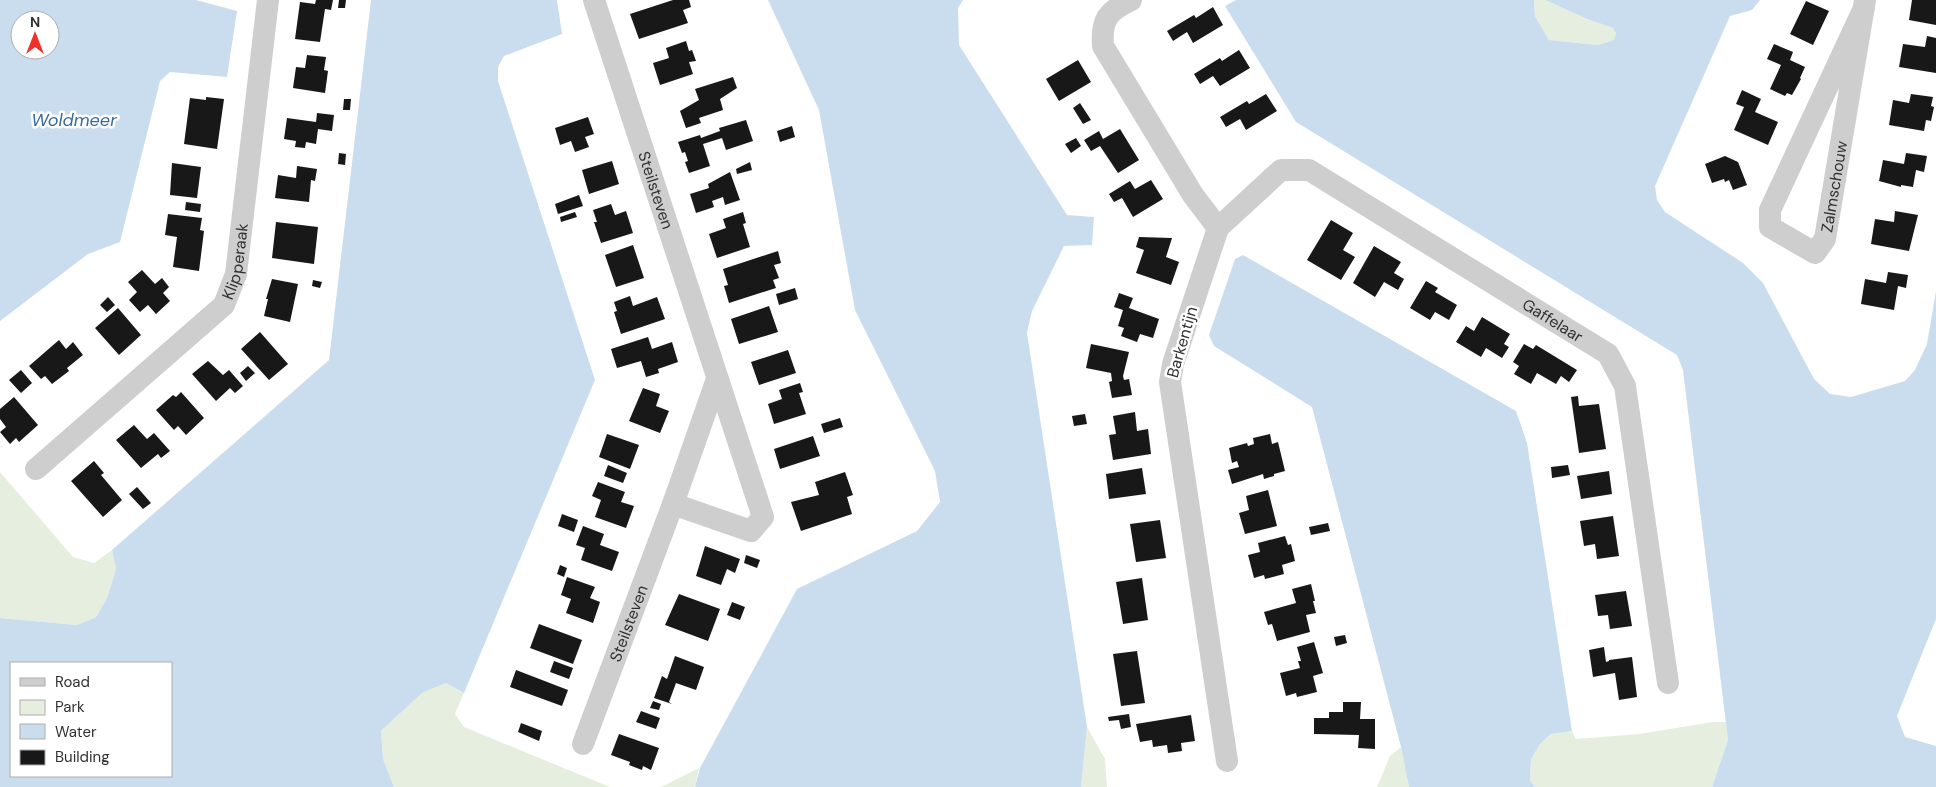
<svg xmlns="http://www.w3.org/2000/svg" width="1936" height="787" font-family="'DM Sans',sans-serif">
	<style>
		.green { fill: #e6efdf }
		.water { fill: #caddef; fill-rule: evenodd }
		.building { fill: #181818 }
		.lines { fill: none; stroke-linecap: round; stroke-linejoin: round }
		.minor { stroke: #cecece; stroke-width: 22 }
		.labels { text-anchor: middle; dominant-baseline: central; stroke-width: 5; stroke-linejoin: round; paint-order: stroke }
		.street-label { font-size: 16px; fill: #313131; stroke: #fff }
		.water-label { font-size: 18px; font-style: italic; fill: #386a9a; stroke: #fff }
	</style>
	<rect width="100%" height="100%" fill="#fff"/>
	<path class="green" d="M1534,0H1545L1587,19L1613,28L1616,33L1614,40L1598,45L1549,40L1535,16Z
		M0,472L73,557L94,563L112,550L116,569L107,598L96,617L77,625L0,618Z
		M446,683L464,693L455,714L464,727L610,787H394L383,759L381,731L422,693Z
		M1713,722H1726L1728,740L1712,787H1535L1530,780L1531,758L1540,744L1551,734L1572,731L1576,739L1639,734Z
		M1087,727L1105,759L1107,787H1081Z
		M1401,747L1409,787H1377L1390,756Z
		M699,768L695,787H661Z"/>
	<path class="water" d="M0,0H196L237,11L227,77L170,72L160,81L120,242L88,254L0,321ZM20,20H50V50H20Z
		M371,0H557L562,34L504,56L498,67V81L595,380L464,693L446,683L422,693L381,731L383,759L394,787H0V618L77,625L96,617L107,598L116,569L112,550L329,360ZM11,663H171V776H11Z
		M768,0H963L958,8L959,45L1067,215L1094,217L1092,245L1064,246L1032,311L1027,333L1087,727L1081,787H695L700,768L797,589L917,531L940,502L935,471L855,310L819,110Z
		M1236,0H1534L1535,16L1549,40L1598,45L1614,40L1616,33L1613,28L1587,19L1545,0H1760L1752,10L1730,16L1655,186L1657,200L1665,212L1743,263L1763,283L1814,379L1830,394L1851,397L1905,381L1915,370L1927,344L1936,291V619L1897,716L1905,737L1936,746V787H1712L1728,740L1683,370L1677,355L1296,122L1225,6Z
		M1243,255L1516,411L1527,443L1572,731L1551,734L1540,744L1531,759L1530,780L1535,787H1409L1401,747L1312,407L1214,346L1209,335L1235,259Z"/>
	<path class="building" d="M316,0H333L331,10L325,9L320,42L295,39L300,2L315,4Z
		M339,0H346L345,8H338Z
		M673,0H689L691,7L683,10L688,23L639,39L630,14Z
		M1912,0H1936V25L1909,20Z
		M1806,1L1829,11L1813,45L1790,34Z
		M1213,7L1223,25L1193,43L1187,32L1173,41L1167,31L1194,15L1196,18Z
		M1927,36L1936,38V73L1899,67L1903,44L1925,47Z
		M686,41L689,51L692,50L696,61L689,62L693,74L660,85L653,63L669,58L666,48Z
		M1774,44L1793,52L1790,60L1805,67L1800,78L1801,79L1792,95L1787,93L1785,96L1770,89L1781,65L1767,59Z
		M1239,50L1250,68L1220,86L1213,76L1200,84L1194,74L1220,58L1222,61Z
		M307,55L326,57L324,70L328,71L325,93L293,88L296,67L305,68Z
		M1078,60L1091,82L1059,101L1046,79Z
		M733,77L737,88L720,99L723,110L699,118L701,123L686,128L680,111L699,100L695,89Z
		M1742,90L1761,99L1755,112L1778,122L1768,145L1734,130L1744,107L1736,104Z
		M1266,94L1277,111L1246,130L1240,119L1226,127L1220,117L1247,101L1249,104Z
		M1911,94L1933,97L1931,106L1934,107L1931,121L1926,120L1924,131L1889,125L1893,100L1909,103Z
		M206,97L224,99L217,149L184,144L190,98L206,100Z
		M344,99H351L350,110H343Z
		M1080,103L1091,120L1083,124L1073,108Z
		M317,113L334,115L332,131L318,129L316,144L306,142L305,148L295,147L296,141L284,139L287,118L316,122Z
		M588,117L594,134L585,137L589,147L575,152L571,141L560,145L555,128Z
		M746,120L753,141L726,150L722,138L703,144L710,166L689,173L685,162L688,161L685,152L682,153L678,142L700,135L701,138L720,131L719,128Z
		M792,126L795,137L780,142L777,131Z
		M1120,129L1139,160L1118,173L1100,146L1091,151L1084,140L1099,131L1103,139Z
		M1076,138L1081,146L1071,153L1065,144Z
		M339,153L346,154L345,165L338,164Z
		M1906,153L1927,156L1924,172L1916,170L1913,187L1901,185V187L1879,181L1883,160L1904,164Z
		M1725,156L1738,162L1747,185L1733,190L1729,180L1725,182L1724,179L1712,183L1705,164Z
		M612,161L619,184L589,194L582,170Z
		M750,162L752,170L737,174L736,169Z
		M172,163L201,167L197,198L170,195Z
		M297,166L317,169L315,181L311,180L309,202L275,198L278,175L296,178Z
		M730,172L740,200L725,205L723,197L712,201L714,207L696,213L690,194L709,188L708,184Z
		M1151,180L1163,199L1133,217L1122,198L1114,202L1109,194L1130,181L1135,189Z
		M579,195L583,206L558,214L555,204Z
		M186,202L201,204L200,212L185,210Z
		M611,204L615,215L626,211L633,233L601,243L594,222H597L593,210Z
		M1895,211L1918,215L1909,251L1871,244L1875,219L1894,222Z
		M575,212L577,217L561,222L560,217Z
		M743,212L746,223L743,224L750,247L717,258L709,234L726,228L723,219Z
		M168,214L202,218L200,230L204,231L199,271L173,267L177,237L165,235Z
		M1331,220L1353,233L1343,250L1355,257L1341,280L1307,260Z
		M276,222L318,227L314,264L272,258Z
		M1139,237L1172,238L1166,257L1179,262L1171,285L1136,273L1144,250L1136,247Z
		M633,245L644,278L616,287L605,255Z
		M1374,246L1401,262L1394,273L1404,279L1398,290L1384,282L1375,297L1353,283Z
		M778,251L781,263L774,265L779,278L773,280L776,288L729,303L724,286L728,285L723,269Z
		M142,270L155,284L162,278L169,287L163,293L170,301L156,314L148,305L140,312L129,300L137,292L128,282Z
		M1888,272L1908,275L1906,288L1898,286L1894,310L1861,304L1865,279L1886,283Z
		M272,279L298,284L290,322L264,316L268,299H266Z
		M313,280L322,282L320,288L312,286Z
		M1426,281L1438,288L1435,292L1457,305L1449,320L1435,312L1430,320L1410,308Z
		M795,288L798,299L779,305L776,294Z
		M1119,293L1133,298L1129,308L1159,319L1153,338L1140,334L1137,342L1121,336L1124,328L1118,326L1123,310L1114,307Z
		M630,296L633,306L657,297L665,319L621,334L614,312L617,311L614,302Z
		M108,297L115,305L107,312L100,305Z
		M769,306L778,332L739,344L731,319Z
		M118,308L141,335L119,355L95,328Z
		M1482,317L1510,334L1504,344L1509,347L1502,358L1486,348L1481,357L1456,342L1466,326L1474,331Z
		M260,332L288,364L269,380L241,349Z
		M648,337L652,349L672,342L678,362L658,369L659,373L646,377L641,361L617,368L611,349Z
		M59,340L66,349L73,342L83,355L67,368L69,371L52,384L45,376L41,379L29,366Z
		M1091,344L1129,352L1123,376L1124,380L1129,379L1132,395L1112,398L1109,382L1112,381L1111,373L1086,368Z
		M1524,344L1533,349L1536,345L1577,370L1569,382L1561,376L1556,384L1537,373L1531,384L1514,374L1519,366L1513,362Z
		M788,350L796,373L759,385L751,362Z
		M208,361L223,375L229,370L243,386L235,393L230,388L216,401L192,374Z
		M248,366L255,373L246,381L240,373Z
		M21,370L32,383L21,393L9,380Z
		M800,383L803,392L799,393L806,414L774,424L768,404L782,399L779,390Z
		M643,388L660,394L656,406L669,411L660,433L629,421Z
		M181,392L204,418L186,435L178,426L174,430L156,410L173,395L176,397Z
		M1578,396L1579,406L1599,404L1606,449L1579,453L1571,397Z
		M14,397L38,425L19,442L16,438L10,444L0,432L6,427L0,419V409Z
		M1135,412L1137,431L1148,429L1151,454L1113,460L1109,435L1116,434L1113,416Z
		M1085,414L1087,424L1074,426L1072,416Z
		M840,418L843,427L824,433L821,424Z
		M134,425L147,439L154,433L170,451L161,458L158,454L141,468L116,440Z
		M607,434L639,445L630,469L599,457Z
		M1270,434L1272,444L1278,442L1285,471L1274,474V476L1264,479L1263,474L1232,484L1228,470L1239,467L1237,461L1232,463L1229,448L1247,443L1248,446L1254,444L1253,438Z
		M813,436L820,456L780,469L774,449Z
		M94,461L104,473L101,475L122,500L103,517L71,481Z
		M608,465L627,473L623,483L604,476Z
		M1568,465L1570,475L1552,478L1551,467Z
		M1142,468L1146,494L1109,499L1106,474Z
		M1609,471L1612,494L1581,499L1577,476Z
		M845,472L853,495L847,497L852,514L801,531L791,502L819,495L815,482Z
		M598,482L625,492L621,502L634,506L626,528L595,517L601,500L592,496Z
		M137,487L151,503L143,509L129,494Z
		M1268,490L1277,526L1245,534L1239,513L1249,510L1246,496Z
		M562,514L578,520L574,532L558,526Z
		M1613,516L1619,556L1597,559L1595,544L1584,546L1580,521Z
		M1160,520L1166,558L1136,562L1130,524Z
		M1328,523L1330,531L1311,535L1309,527Z
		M583,526L604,534L600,545L619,552L612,571L581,560L585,548L576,545Z
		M1285,536L1288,545L1291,544L1295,561L1282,565L1284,574L1265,579L1264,575L1254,578L1248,555L1260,552L1258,543Z
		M705,546L740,559L735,573L727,569L721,585L696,576Z
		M746,555L760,560L757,568L744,563Z
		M560,565L567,568L564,577L557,574Z
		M567,577L595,587L590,598L600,602L593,623L566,613L571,599L561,595Z
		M1142,578L1148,620L1123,624L1116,582Z
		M1311,584L1315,601H1313L1316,613L1306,615L1310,632L1277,641L1272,624L1268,625L1264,612L1296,603L1292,589Z
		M1626,591L1632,626L1610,629L1608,615L1598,616L1595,595Z
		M679,594L720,609L708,641L665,625Z
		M732,602L745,607L740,620L727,615Z
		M539,624L582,640L573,664L530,648Z
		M1345,635L1347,643L1336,646L1334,637Z
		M1314,642L1323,673L1313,676L1317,692L1297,697L1296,693L1286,696L1280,673L1300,668L1298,661H1301L1297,647Z
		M1604,647L1606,662L1609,661V660L1632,657L1637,697L1619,700L1615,673L1593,677L1589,650Z
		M1137,651L1145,703L1121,706L1113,654Z
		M675,656L704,667L696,690L676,683L669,702L672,704L654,698L662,676L667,679Z
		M554,661L573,668L569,679L550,672Z
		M516,670L568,690L562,706L510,687Z
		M653,701L661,704L659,710L650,708Z
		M1343,702H1361L1360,719H1375V749L1358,748L1359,735L1314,734V718H1329V712H1343Z
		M641,711L660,718L656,729L636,722Z
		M1129,714L1131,727L1121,729L1119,720L1109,721L1108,717Z
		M1191,715L1195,741L1181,743L1182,751L1168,753L1167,745L1153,747L1152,740L1140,742L1136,724Z
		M521,723L542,731L539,741L518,732Z
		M619,734L659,748L651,770L643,766L642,770L629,765L630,762L611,755Z"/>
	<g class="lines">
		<g class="minor">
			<path id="s1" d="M594,0L763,517L751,531L673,504"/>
			<path d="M1131,0C1108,11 1101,19 1103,46L1193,195L1218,228L1173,364L1170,382L1227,761"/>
			<path id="s2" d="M1864,8L1770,210V227L1815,253L1825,239L1865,0"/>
			<path id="s3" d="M1218,228L1281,170H1309L1608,354L1625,386L1668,683"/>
			<path id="s4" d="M36,469L224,305L236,274L268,0"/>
			<path id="s5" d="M583,744L673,504L717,379"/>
		</g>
	</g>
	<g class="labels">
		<g class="street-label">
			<text stroke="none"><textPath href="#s2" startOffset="362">Zalmschouw</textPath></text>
			<text stroke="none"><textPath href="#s1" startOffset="200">Steilsteven</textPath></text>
			<text stroke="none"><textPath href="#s4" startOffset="295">Klipperaak</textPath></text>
			<text stroke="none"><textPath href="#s3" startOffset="400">Gaffelaar</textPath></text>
			<text transform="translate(1182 342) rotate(-74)">Barkentijn</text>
			<text stroke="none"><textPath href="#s5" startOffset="129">Steilsteven</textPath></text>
		</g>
		<g class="water-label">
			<text x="74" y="120">Woldmeer</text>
		</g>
	</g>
	<rect x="10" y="662" width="162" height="115" fill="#ffffff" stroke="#adadad"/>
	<rect x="20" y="678" width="25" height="8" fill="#cecece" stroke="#adadad"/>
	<text x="55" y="687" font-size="15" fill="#313131">Road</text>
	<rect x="20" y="700" width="25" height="15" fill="#e6efdf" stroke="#adadad"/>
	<text x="55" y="712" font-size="15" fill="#313131">Park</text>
	<rect x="20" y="724" width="25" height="15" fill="#caddef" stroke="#adadad"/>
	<text x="55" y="737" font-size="15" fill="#313131">Water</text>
	<rect x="20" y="750" width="25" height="15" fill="#181818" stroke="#adadad"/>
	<text x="55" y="762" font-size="15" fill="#313131">Building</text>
	<g transform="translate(35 35)"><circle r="24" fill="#ffffff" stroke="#adadad"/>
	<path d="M0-4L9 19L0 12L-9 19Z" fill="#f2302a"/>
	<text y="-8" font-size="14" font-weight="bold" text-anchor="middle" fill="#313131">N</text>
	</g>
</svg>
